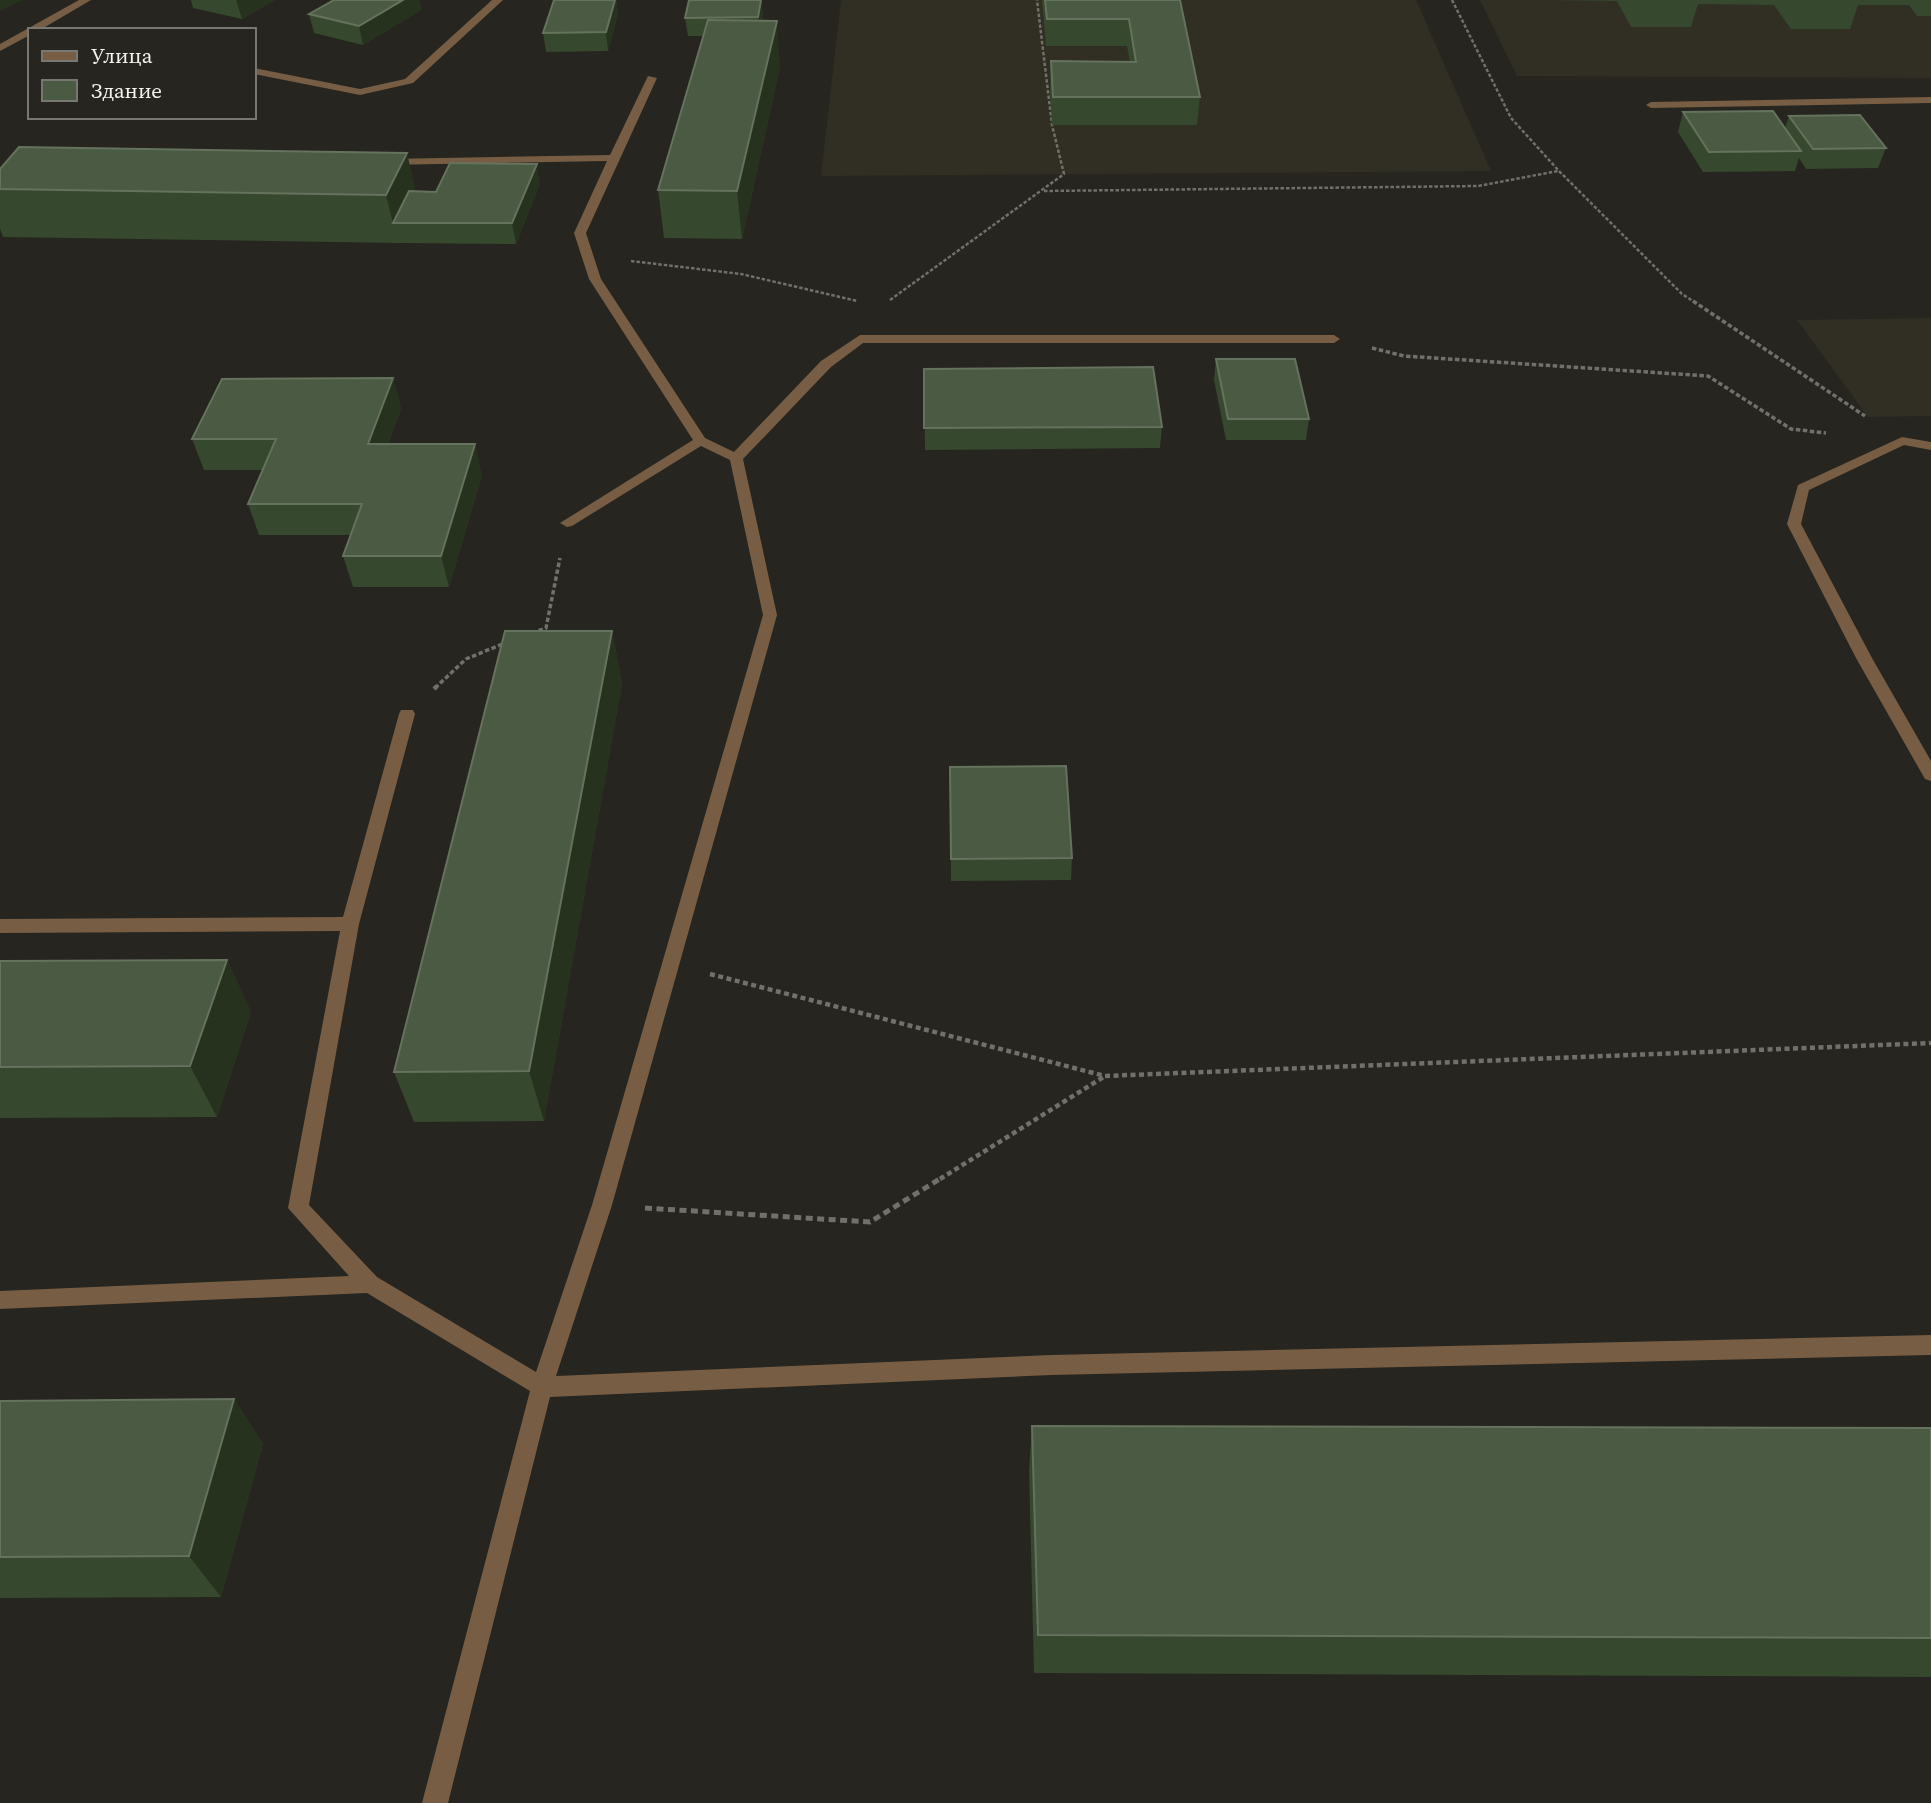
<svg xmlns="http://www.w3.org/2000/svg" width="1931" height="1803" font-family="'Source Serif 4',serif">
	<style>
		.built { fill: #312f23 }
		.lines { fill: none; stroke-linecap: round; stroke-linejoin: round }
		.path-far3 { stroke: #71716b; stroke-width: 2.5; stroke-dasharray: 3.5 2; stroke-linecap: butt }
		.path-far2 { stroke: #71716b; stroke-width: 3.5; stroke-dasharray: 4.5 2.5; stroke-linecap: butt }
		.path-far1 { stroke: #71716b; stroke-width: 4.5; stroke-dasharray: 5 3.5; stroke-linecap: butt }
		.path { stroke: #71716b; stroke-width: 5; stroke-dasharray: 7 4.5; stroke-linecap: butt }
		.service { fill: #775d43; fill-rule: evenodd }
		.tertiary { fill: #775d43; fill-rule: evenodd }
		.wall { fill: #36482d }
		.shaded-wall { fill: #27321e }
		.building { fill: #4b5a42; stroke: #65725d; stroke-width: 2 }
	</style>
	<rect width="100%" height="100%" fill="#26251f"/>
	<path class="built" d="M841,0H1416L1491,171L821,176Z
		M1480,0H1931V78L1517,76Z
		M1931,318V416L1868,417L1797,320Z"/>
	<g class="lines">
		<path class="path-far3" d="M1452,0L1511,118L1559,171L1682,294L1696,303
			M1044,191L1478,186L1558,171
			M631,261L741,274L857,301
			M890,300L1064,174L1052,125L1037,0"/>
		<path class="path-far2" d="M1693,301L1865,416
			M1372,348L1404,356L1708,376L1791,429L1826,433
			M532,633L546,628L560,558
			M435,688L466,659L505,643"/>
		<path class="path-far1" d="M434,689L437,686
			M710,974L1105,1076L1931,1043
			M940,1179L1105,1076"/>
		<path class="path" d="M645,1208L870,1222L943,1177"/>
		<path class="service" d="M492,0H503L413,83L360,95L254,74V68L360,89L405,79Z
			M648,76L657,78L586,233L601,279L705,438L734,452L821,361L860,335H1334L1340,339L1334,343H863L831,367L743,459L777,615L612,1205L556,1376L1051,1355L1931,1335V1355L1051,1375L550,1397L448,1803H422L530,1391L367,1293L0,1309V1291L349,1276L288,1208L340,931L0,933V919L343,917L399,714L401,710H413L415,714L359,924L309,1205L377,1277L536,1372L592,1205L763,615L730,460L701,446L572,526L567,527L560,523L693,440L589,279L574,233L607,161L385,165L379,162L385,159L610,155Z
			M1931,97V103L1651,108L1646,105L1651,102Z
			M1902,437L1931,442V450L1904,445L1809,490L1801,524L1872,658L1931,761V781L1925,779L1856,658L1787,524L1798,485Z"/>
		<path class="tertiary" d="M79,0H91L40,30H30V35L0,51V44Z"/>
	</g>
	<path class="wall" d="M191,0H275L242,19L193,8Z
		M334,0H419L421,10L363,45L314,33L309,14Z
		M554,0H616L618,14L608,51L546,52L543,33Z
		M1042,0H1180L1200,97L1197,125H1052L1050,89L1051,61L1130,62L1127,46H1046Z
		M1550,0H1931V16H1917L1909,5H1858L1850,29H1791L1774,5L1698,4L1691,27H1631L1617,1Z
		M763,12L762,21L780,67L742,239L664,238L658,190L703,36H688L685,18Z
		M1683,112L1785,128L1789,116L1886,148L1878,168L1806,169L1799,158L1795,171L1703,172L1678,132Z
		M0,169L416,192H436L540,184L516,244L398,243L3,237L0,229Z
		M1216,359L1309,419L1306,440H1226L1214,380Z
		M924,369L1162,427L1160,448L925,450Z
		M393,378L401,409L388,444L482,475L449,587H353L343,556L351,535H259L248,504L263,470H204L192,439Z
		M612,631L622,684L544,1121L414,1122L394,1072Z
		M950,767L1072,858L1071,880L951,881Z
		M227,960L251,1012L217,1117L0,1118V961Z
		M234,1399L263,1444L221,1597L0,1598V1401Z
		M1032,1426L1931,1428V1677L1034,1673L1029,1470Z"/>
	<path class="shaded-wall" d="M0,0H23L0,11Z
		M236,0H275L242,19Z
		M403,0H419L421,10L363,45L359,26Z
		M615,0H616L618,14L608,51L606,32Z
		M761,0H762L763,12L760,36L758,17Z
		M777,21L780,67L742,239L737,191Z
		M407,153L418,201L393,223L398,243L386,195Z
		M537,164L540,184L516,244L512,223Z
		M393,378L401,409L376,475L368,444Z
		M475,444L482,475L449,587L441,556Z
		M612,631L622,684L544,1121L529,1071Z
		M227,960L251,1012L217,1117L190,1066Z
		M234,1399L263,1444L221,1597L189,1556Z"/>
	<path class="building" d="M334,0H403L359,26L309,14Z
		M554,0H615L606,32L543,33Z
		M689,0H761L758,17L685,18Z
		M1045,0H1180L1200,97H1053L1051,61L1136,62L1129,19H1047Z
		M708,20L777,21L737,191L658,190Z
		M1773,111L1801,151L1709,152L1683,112Z
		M1860,115L1886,148L1813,149L1789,116Z
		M19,147L407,153L386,195L0,189V169Z
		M450,163L537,164L512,223H393L409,191L436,192Z
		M1216,359H1295L1309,419H1228Z
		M1153,367L1162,427L924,428V369Z
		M393,378L368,444H475L441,556H343L362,504H248L276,439H192L222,379Z
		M505,631H612L529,1071L394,1072Z
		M1066,766L1072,858L951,859L950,767Z
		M227,960L190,1066L0,1067V961Z
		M234,1399L189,1556L0,1557V1401Z
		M1032,1426L1931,1428V1638L1038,1635Z"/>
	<rect x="28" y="28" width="228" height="91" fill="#26251f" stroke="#787772" stroke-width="2"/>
	<rect x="42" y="51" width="35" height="10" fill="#775d43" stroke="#787772" stroke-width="2"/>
	<text x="91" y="63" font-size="21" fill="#f3f3ef">Улица</text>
	<rect x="42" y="80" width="35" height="21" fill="#4b5a42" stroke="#787772" stroke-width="2"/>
	<text x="91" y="98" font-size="21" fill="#f3f3ef">Здание</text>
</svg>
